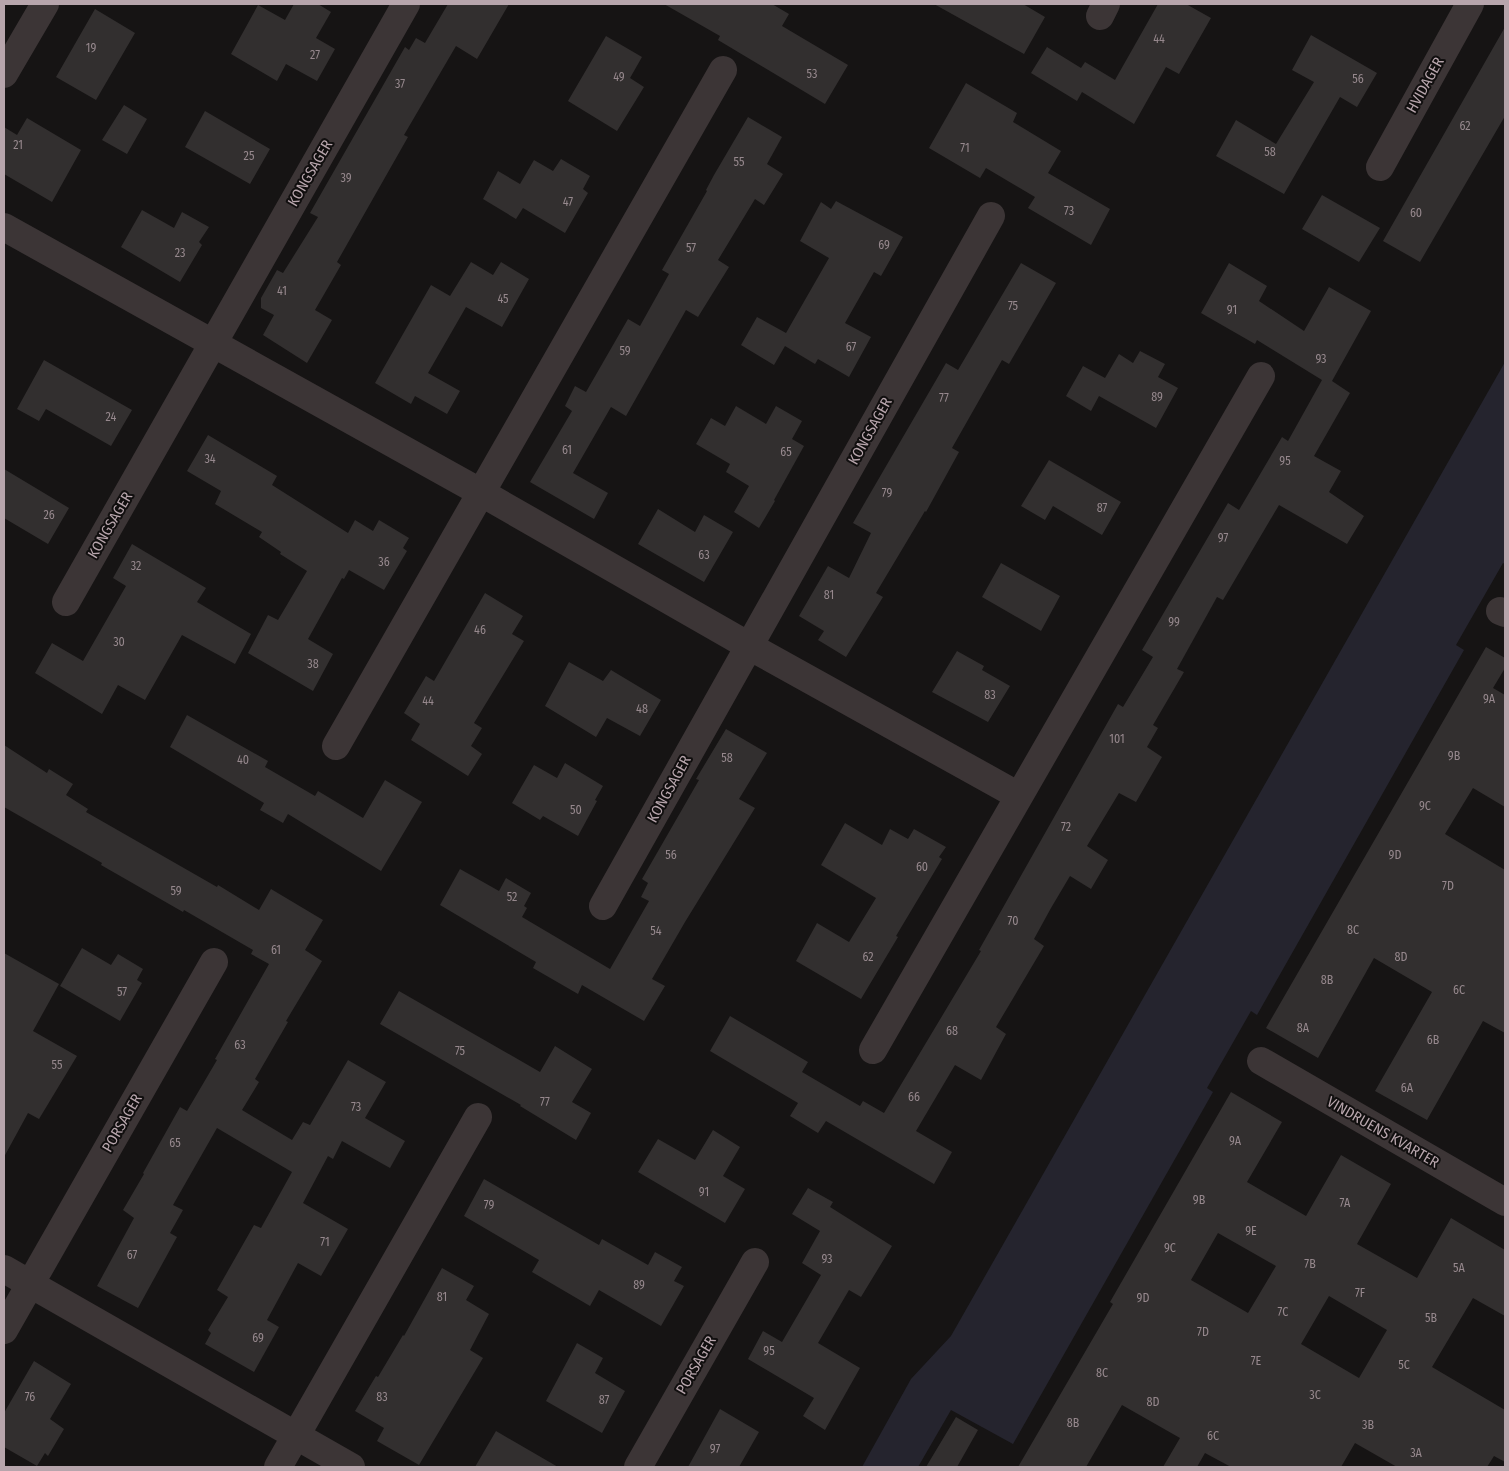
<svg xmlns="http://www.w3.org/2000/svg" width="1509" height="1471" font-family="'Fira Sans Condensed',sans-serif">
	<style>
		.green { fill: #25242e }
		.building { fill: #322f2f; fill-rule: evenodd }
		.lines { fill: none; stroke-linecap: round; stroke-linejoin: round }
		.street { stroke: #3c3536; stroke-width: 28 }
		.labels { text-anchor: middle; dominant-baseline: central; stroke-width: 4; stroke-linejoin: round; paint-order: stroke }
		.number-label { font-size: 12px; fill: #96888d }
		.street-label { font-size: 15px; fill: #b7a5ac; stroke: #110f0f }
	</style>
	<rect width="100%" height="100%" fill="#161414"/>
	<path class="green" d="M1505,362V564L1503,563L1456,645L1464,650L1257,1015L1251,1011L1207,1088L1213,1092L1013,1444L951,1410L918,1467H862L911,1379L951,1336Z"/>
	<path class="building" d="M294,4H318L331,12L316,38L335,49L317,81L286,64L277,81L231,54L258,5L285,20Z
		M448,4H509L477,59L456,46L404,135L408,137L337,262L341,265L315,310L332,320L307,363L263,335L274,315L261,308V298L277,270L283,273L318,217L310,213L405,47L409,50L416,38L425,43Z
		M664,4H772L789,14L782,26L848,65L825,104L718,40L720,36Z
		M934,4H1023L1045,17L1024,54Z
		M1158,4H1186L1211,18L1179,74L1166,67L1134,124L1082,92L1077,101L1031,73L1047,47L1081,68L1085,62L1115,80Z
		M95,9L135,33L96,100L56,77Z
		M1505,27V116L1420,262L1383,241Z
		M1311,35L1377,73L1357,107L1340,97L1284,194L1216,156L1236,120L1276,144L1314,82L1292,70Z
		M606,36L642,57L630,78L644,87L617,131L568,101Z
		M966,83L1017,113L1013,122L1061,151L1048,173L1110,209L1091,245L1028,208L1035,197L986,168L980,178L929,148Z
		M124,105L147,119L127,154L102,140Z
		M205,111L270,149L250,184L185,147Z
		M748,117L782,137L767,164L783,174L764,205L755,199L718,260L729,267L698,317L686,310L626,416L611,407L573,473L608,493L594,519L530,482L572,411L565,406L575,386L586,392L628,319L640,326L669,274L662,270L707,191L706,190L714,175Z
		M27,118L81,150L52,202L4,174V127L17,135Z
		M561,159L590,176L583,189L588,193L565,233L523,208L516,219L483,199L498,171L520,184L534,160L553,171Z
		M1322,195L1380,228L1359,262L1302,229Z
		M836,201L903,237L881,276L874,272L845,323L871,337L849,377L818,359L815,364L785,346L774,365L741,345L757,317L786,333L829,258L800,241L821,202L831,209Z
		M142,210L174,228L182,212L209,227L199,242L202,245L180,282L121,247Z
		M471,262L493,275L501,262L529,279L502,327L466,307L428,373L460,391L447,414L415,396L411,404L375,383L431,285L450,296Z
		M1021,263L1056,283L1009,364L1002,360L952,448L959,452L926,512L925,511L876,593L883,597L846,657L818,640L824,631L799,616L828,566L849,578L871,533L853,523L946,363L958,370Z
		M1229,263L1267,286L1259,301L1304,331L1329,287L1371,311L1332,381L1350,393L1314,456L1341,471L1329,492L1364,516L1347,544L1279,505L1223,600L1217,597L1177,669L1184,672L1153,725L1158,728L1147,747L1162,757L1136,802L1119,793L1087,846L1108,860L1091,889L1070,876L1051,908L1034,939L1044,946L996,1027L1006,1034L981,1080L955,1065L916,1131L952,1152L934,1184L826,1121L818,1133L790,1116L798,1103L710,1051L730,1016L808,1062L802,1072L860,1106L863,1101L884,1113L981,951L979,950L1118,704L1123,707L1153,657L1142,650L1228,503L1239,510L1282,437L1288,441L1322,380L1257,340L1255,344L1201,313Z
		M1140,351L1165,364L1158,377L1178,388L1156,428L1099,396L1091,411L1066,396L1083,366L1105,378L1119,354L1133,363Z
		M44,360L132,410L111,446L46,409L39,421L17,409Z
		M736,406L766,424L776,406L802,421L792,439L804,446L774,500L775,501L759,528L734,512L749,486L726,472L730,464L696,444L711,418L725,426Z
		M208,435L277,476L272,485L348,533L355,520L373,531L379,520L409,538L403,548L407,551L384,590L349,570L344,579L342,578L308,639L333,654L313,691L248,653L268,615L278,620L307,571L280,554L281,552L259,537L262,532L215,504L221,491L187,471Z
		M1049,460L1121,502L1102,535L1053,506L1045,520L1021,506Z
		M4,469L69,508L48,544L4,518Z
		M658,509L695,532L704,515L733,532L704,582L638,544Z
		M132,544L206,588L197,602L251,634L235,664L182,635L145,700L118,685L102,714L35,673L52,643L83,661L126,586L113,578Z
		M1001,563L1060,596L1041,631L982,597Z
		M485,593L523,616L512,634L524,641L474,723L482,728L471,746L482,754L468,776L411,740L420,724L404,713L426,676L434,681Z
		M1486,647L1505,658V668L1493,688L1505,695V807L1473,788L1445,834L1505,870V1033L1483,1021L1427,1120L1375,1091L1432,992L1374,958L1318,1058L1266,1028Z
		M957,651L984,666L982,670L1010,686L988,722L932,692Z
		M569,662L603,681L611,670L661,700L640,736L607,718L596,737L545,706Z
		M187,715L268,761L265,767L315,796L318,791L363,818L385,780L422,802L381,871L288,814L283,823L260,810L264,803L170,747Z
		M726,729L767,753L739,799L755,808L685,922L652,979L665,986L644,1021L582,985L578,994L533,968L536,962L440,905L460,869L499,891L506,878L531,893L524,906L527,908L522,917L610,969L649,901L641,897L648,883L642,879L699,780L696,779Z
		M4,745L47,773L49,769L73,784L66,795L88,809L86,812L217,887L218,885L259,910L271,889L323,920L305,950L322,961L286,1021L288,1022L255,1079L259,1082L242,1110L292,1140L303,1122L310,1125L348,1060L386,1082L365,1118L405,1141L390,1168L342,1141L333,1159L328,1156L303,1203L348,1229L321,1276L298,1263L267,1320L279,1327L254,1372L205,1344L211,1333L208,1330L228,1297L217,1290L254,1225L261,1228L292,1172L217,1128L173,1205L183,1210L170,1233L177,1237L138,1308L97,1286L134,1218L123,1210L144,1174L143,1173L180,1107L187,1111L217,1060L215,1059L269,964L251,954L253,950L184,910L183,912L101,865L102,863L4,807Z
		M565,763L603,786L595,800L597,801L578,836L543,816L540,820L512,803L534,765L557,778Z
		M845,823L882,845L890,829L908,839L914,829L946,847L939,857L942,859L896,936L898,937L861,999L796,961L817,923L849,942L876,898L821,865Z
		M82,948L111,965L118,954L143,969L137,980L142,983L120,1021L60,986Z
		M4,953L59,984L33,1031L77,1056L39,1119L28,1113L4,1157Z
		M399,991L540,1072L555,1046L592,1069L572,1102L591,1113L576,1140L520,1106L521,1105L380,1024Z
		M1231,1092L1282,1122L1247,1182L1306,1216L1341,1155L1391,1184L1357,1244L1417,1278L1451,1218L1505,1250V1316L1473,1298L1432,1367L1505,1410V1462L1494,1456L1487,1467H1397L1355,1443L1341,1467H1231L1205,1453L1197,1467H1163L1180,1438L1122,1405L1086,1467H1018L1113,1304L1110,1302ZM1218,1233L1276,1266L1248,1313L1191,1280ZM1329,1296L1387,1330L1359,1378L1301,1344Z
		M713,1130L740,1147L723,1176L745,1189L725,1223L638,1172L658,1139L695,1160Z
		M484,1179L599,1245L602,1239L648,1265L655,1252L682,1267L674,1281L684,1286L661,1326L599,1290L590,1306L532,1272L539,1260L464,1216Z
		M808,1188L833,1202L830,1207L892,1246L861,1297L849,1290L818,1343L860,1368L825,1430L803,1416L814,1398L748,1359L763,1331L782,1342L821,1275L802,1263L820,1231L792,1214Z
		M442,1268L474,1286L466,1300L489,1314L470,1350L483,1358L419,1465L377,1441L384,1428L355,1411L376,1376L378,1377L403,1335L404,1336Z
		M577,1343L603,1358L595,1373L625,1391L602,1433L546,1401Z
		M34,1361L71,1384L50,1419L64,1429L48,1456L45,1453L37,1466L4,1447V1413Z
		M720,1409L759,1432L739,1467H688Z
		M956,1417L978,1430L957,1467H926Z
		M496,1431L558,1467H475Z"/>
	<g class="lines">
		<path class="street" d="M1100,16L1106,4
			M4,74L45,4
			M1380,167L1470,4
			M4,227L480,492L749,646L1019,796
			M66,602L406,4
			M1500,611L1505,613
			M336,746L723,70
			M603,906L991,216
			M873,1050L1261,376
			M1261,1061L1505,1202
			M4,1269L351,1467
			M4,1330L214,962
			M278,1467L478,1117
			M638,1467L755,1262"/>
	</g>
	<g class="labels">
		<g class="number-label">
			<text x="1159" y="39">44</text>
			<text x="91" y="48">19</text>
			<text x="315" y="55">27</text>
			<text x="812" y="74">53</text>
			<text x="619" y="77">49</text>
			<text x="1358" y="79">56</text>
			<text x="400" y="84">37</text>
			<text x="1465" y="126">62</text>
			<text x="18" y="145">21</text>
			<text x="965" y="148">71</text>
			<text x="1270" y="152">58</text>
			<text x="249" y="156">25</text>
			<text x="739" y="162">55</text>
			<text x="346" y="178">39</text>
			<text x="568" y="202">47</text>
			<text x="1069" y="211">73</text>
			<text x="1416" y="213">60</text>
			<text x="884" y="245">69</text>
			<text x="691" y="248">57</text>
			<text x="180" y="253">23</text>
			<text x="282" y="291">41</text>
			<text x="503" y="299">45</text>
			<text x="1013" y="306">75</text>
			<text x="1232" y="310">91</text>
			<text x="851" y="347">67</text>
			<text x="625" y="351">59</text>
			<text x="1321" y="359">93</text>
			<text x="1157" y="397">89</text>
			<text x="944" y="398">77</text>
			<text x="111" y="417">24</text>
			<text x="567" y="450">61</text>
			<text x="786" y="452">65</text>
			<text x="210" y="459">34</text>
			<text x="1285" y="461">95</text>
			<text x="887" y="493">79</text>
			<text x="1102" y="508">87</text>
			<text x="49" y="515">26</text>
			<text x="1223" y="538">97</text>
			<text x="704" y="555">63</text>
			<text x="384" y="562">36</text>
			<text x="136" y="566">32</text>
			<text x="829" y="595">81</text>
			<text x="1174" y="622">99</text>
			<text x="480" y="630">46</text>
			<text x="119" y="642">30</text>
			<text x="313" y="664">38</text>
			<text x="990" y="695">83</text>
			<text x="1489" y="699">9A</text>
			<text x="428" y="701">44</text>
			<text x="642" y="709">48</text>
			<text x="1117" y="739">101</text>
			<text x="1454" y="756">9B</text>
			<text x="727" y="758">58</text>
			<text x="243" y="760">40</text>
			<text x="1425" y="806">9C</text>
			<text x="576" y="810">50</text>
			<text x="1066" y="827">72</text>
			<text x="671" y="855">56</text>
			<text x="1395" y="855">9D</text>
			<text x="922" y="867">60</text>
			<text x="1448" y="886">7D</text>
			<text x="176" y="891">59</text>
			<text x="512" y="897">52</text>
			<text x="1013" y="921">70</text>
			<text x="1353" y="930">8C</text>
			<text x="656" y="931">54</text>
			<text x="276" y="950">61</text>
			<text x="868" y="957">62</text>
			<text x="1401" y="957">8D</text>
			<text x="1327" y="980">8B</text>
			<text x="1459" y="990">6C</text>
			<text x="122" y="992">57</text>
			<text x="1303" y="1028">8A</text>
			<text x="952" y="1031">68</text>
			<text x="1433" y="1040">6B</text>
			<text x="240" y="1045">63</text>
			<text x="460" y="1051">75</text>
			<text x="57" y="1065">55</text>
			<text x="1407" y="1088">6A</text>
			<text x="914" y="1097">66</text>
			<text x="545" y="1102">77</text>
			<text x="356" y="1107">73</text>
			<text x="1235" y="1141">9A</text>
			<text x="175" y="1143">65</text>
			<text x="704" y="1192">91</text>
			<text x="1199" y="1200">9B</text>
			<text x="1345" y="1203">7A</text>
			<text x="489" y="1205">79</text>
			<text x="1251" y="1231">9E</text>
			<text x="325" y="1242">71</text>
			<text x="1170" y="1248">9C</text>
			<text x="132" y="1255">67</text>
			<text x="827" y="1259">93</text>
			<text x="1310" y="1264">7B</text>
			<text x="1459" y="1268">5A</text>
			<text x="639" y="1285">89</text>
			<text x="1360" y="1293">7F</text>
			<text x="442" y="1297">81</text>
			<text x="1143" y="1298">9D</text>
			<text x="1283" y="1312">7C</text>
			<text x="1431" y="1318">5B</text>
			<text x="1203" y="1332">7D</text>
			<text x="258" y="1338">69</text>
			<text x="769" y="1351">95</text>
			<text x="1256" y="1361">7E</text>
			<text x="1404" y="1365">5C</text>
			<text x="1102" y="1373">8C</text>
			<text x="1315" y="1395">3C</text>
			<text x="30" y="1397">76</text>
			<text x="382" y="1397">83</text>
			<text x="604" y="1400">87</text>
			<text x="1153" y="1402">8D</text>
			<text x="1073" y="1423">8B</text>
			<text x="1368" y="1425">3B</text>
			<text x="1213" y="1436">6C</text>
			<text x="715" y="1449">97</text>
			<text x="1416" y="1453">3A</text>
		</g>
		<g class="street-label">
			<text transform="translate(1425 85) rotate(-61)">HVIDAGER</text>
			<text transform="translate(310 173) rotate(-60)">KONGSAGER</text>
			<text transform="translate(870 431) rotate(-61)">KONGSAGER</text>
			<text transform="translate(110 525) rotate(-60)">KONGSAGER</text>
			<text transform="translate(669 789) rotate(-61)">KONGSAGER</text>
			<text transform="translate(122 1123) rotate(-60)">PORSAGER</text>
			<text transform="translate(1383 1132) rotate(30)">VINDRUENS KVARTER</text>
			<text transform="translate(696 1365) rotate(-60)">PORSAGER</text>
		</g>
	</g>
	<rect width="1509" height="1471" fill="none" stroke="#b7a5ac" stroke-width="10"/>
</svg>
